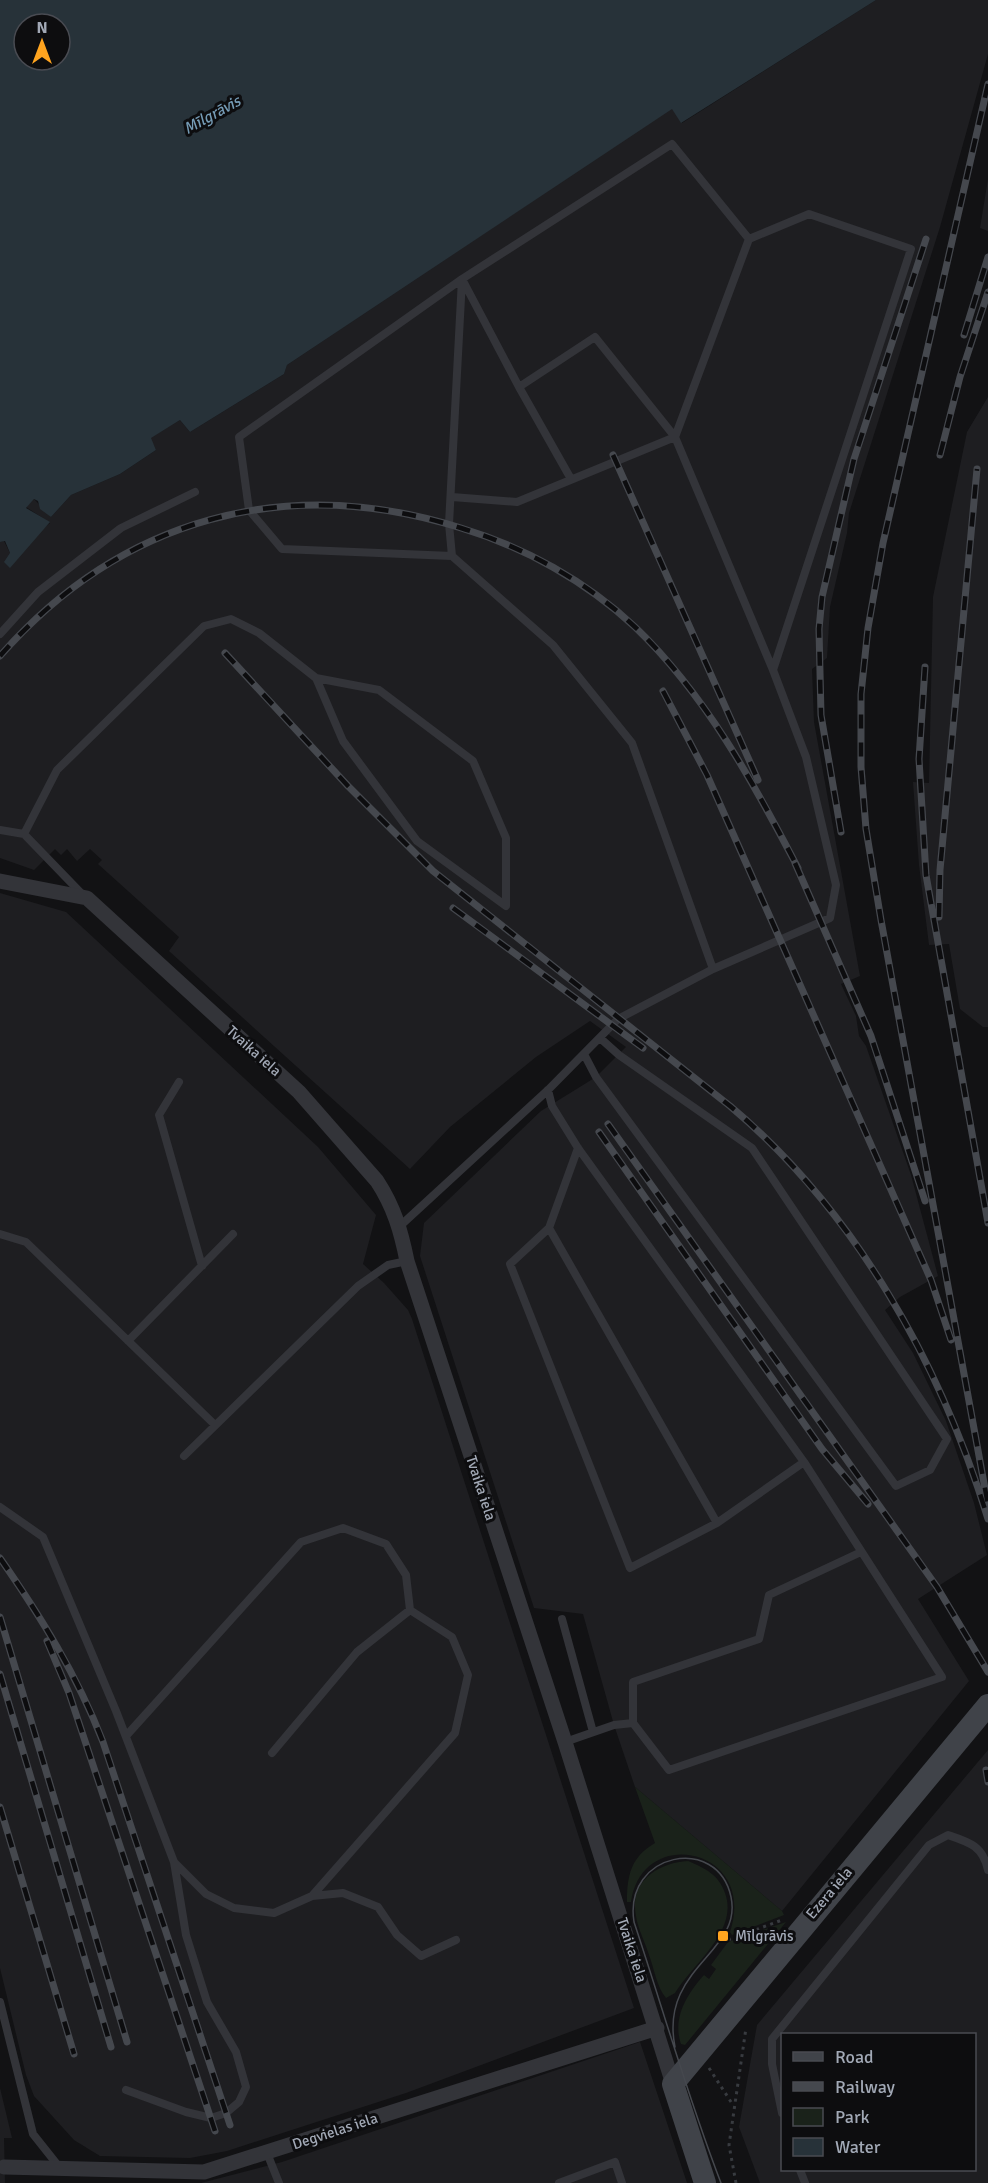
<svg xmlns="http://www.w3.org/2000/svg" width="988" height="2183" font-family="Signika,sans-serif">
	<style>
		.built { fill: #1e1e21; fill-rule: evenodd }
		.green { fill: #1a221a }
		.water { fill: #273239; fill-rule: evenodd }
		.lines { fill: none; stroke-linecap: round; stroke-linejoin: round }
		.path { stroke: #383b40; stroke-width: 3; stroke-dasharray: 3 4.5; stroke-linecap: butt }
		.lane { stroke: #333439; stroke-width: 8 }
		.street { stroke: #333439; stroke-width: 15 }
		.secondary { stroke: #404349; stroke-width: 22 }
		.tram { stroke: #45484e; stroke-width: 1.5 }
		.rail-casing { stroke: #45484e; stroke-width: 7 }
		.rail { stroke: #0d0d0f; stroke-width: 4.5; stroke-dasharray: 14; stroke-linecap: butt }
		.poi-dot { fill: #ffa41f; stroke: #0d0d0f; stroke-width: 2 }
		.labels { text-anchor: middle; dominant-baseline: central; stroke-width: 6; stroke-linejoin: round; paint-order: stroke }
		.street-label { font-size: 15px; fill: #a2a9b6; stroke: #0d0d0f }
		.poi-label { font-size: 15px; fill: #a2a9b6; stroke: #0d0d0f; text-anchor: start }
		.water-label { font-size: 16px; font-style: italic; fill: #759bb5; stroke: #0d0d0f }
	</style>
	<rect width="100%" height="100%" fill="#121214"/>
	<path class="built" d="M876,0H988V54L940,227L849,513L847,533L830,607L827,658L812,669L814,722L860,976L841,984L856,1016L859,1036L866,1046L911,1175L938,1276L900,1297L885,1310L913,1353L946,1421L974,1503L987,1555L918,1599L969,1681L782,1911L635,1787L614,1725L583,1614L534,1608L420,1256L424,1223L541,1111L596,1077L626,1047L590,1021L536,1057L450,1127L410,1169L169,951L179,937L98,864L102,860L90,849L77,861L67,849L61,855L55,849L34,870L0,858V542L4,541L10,553L50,523L26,507L34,499L51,517L71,495L120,474L156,450L150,438L180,420L190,432L284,374L287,365L672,108L682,123Z
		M988,179V231L980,228Z
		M988,397V1027H983L960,1009L949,944L929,945L919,865L913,782L929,783L933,597L967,432Z
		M0,893L66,912L318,1147L376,1215L363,1264L384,1283L408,1310L412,1319L634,2008L406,2093L227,2151L190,2158L100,2156L74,2140L34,2096L26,2075L0,1968Z
		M988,1750V2183H760L739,2127L757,2025ZM782,2034H974V2170H782Z
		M640,2042L687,2183H201L282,2162Z
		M0,2088L12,2138H4L5,2183H0Z"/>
	<path class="green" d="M635,1787L782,1911L784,1915L732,1935L730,1932C758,1848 642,1824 631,1902H627C627,1875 631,1857 655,1843Z
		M688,1861C705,1868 719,1875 725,1893C739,1931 693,1963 675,1993L666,1998C657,1988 654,1968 649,1955C645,1942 638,1929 636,1916C629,1881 658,1863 688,1861Z
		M786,1922L685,2045L681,2044C672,2018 687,1994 704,1975L709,1979L716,1969L711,1965L728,1942Z"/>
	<path class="water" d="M0,0H876L681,123L672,109L287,365L284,374L190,432L180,420L151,438L156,450L120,474L71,495L51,517L40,509L38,501L34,499L26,508L50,522L10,568L4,562L10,553L5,541L0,542ZM24,24H60V60H24Z"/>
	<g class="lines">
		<path class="path" d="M728,1940L782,1920
			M709,2068L733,2105
			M736,2183L729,2145L746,2028"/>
		<path class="lane" d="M519,387L571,479
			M452,497L517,502L675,437L749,239L809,214L911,249L773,670
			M452,556L282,549L249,510L239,437L462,279L449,524L452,556L553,645L632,743L713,969
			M0,634L38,592L121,528L195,492
			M0,830L24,834
			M82,894L24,834L57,770L204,626L231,619L259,633L316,678L343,741L417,841L506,906V838L473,761L379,690L316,678
			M584,1054L596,1077L896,1486L930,1470L947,1439L752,1148L619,1055L600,1038
			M179,1082L159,1115L202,1266
			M548,1090L552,1106L578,1148L804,1462L717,1523L630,1568L510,1264L549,1228
			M578,1148L549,1228L717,1523
			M400,1226L548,1090L618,1019L713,969L830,918L836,885L806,757L773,670L675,437L595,337L519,387L462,279L672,144L749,239
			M0,1234L26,1242L215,1425
			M128,1341L233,1234
			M184,1456L358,1286L388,1265L407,1261
			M0,1507L43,1537L116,1711L174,1862L186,1935L207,2002L236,2052L246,2087L239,2102L226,2113L211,2118L186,2112L126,2090
			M562,1619L593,1732
			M633,1723V1682L759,1639L769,1595L861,1552
			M126,1736L301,1542L343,1528L386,1544L406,1575L410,1610L357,1652L272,1753
			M565,1742L614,1725L633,1723L669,1770L942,1677L804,1462
			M174,1862L206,1894L234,1908L274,1913L312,1896L343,1893L378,1907L397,1935L421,1956L456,1940
			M312,1896L455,1733L468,1675L452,1637L410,1610
			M0,2002L33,2134L60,2168
			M782,2113L772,2064V2039L929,1845L948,1835C969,1842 983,1846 988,1870
			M267,2153L279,2183
			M800,2170L805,2183
			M559,2183L615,2162L622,2183"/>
		<path class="street" d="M0,881L87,898L299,1092L377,1181C394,1207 401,1231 407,1261L565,1742L673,2084
			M4,2167L204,2172L657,2028"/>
		<path class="secondary" d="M705,2183L673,2084L988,1705"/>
		<path class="tram" d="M675,2047C659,1967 743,1953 731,1897C718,1834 623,1852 634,1922C663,2009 688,2098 721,2183"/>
		<g class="rail-casing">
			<path id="rail" d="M988,84L883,543L868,628L861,694V767L866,829L881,920L988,1505
				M964,335L988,257
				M613,455L758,780
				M940,455L960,377L988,292
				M225,653L348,786L433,871L730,1106C856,1212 940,1363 988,1519
				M0,656C121,518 286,473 461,528C524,547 586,581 635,627C706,695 753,782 798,868
				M925,667L919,759L926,875L988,1223
				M663,691L707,775L931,1280L951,1340
				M841,832L821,715L819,629L822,597L854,459L926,239
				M795,863L871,1036L925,1201
				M453,908L643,1048
				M939,917L940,870L977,469
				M608,1124L937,1587L988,1672
				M599,1132L822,1449L868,1504
				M0,1558C41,1617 77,1675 103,1742L230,2125
				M0,1617L127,2042
				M47,1641L69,1693L215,2131
				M0,1674L111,2047
				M986,1770L988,1782
				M0,1807L74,2054"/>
		</g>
		<use href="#rail" class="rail"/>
	</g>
	<rect class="poi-dot" x="717" y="1930" width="12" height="12" rx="3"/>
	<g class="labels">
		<g class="street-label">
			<text transform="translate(254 1051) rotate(42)">Tvaika iela</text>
			<text transform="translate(481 1488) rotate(72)">Tvaika iela</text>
			<text transform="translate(829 1893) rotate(-50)">Ezera iela</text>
			<text transform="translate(632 1950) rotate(72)">Tvaika iela</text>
			<text transform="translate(335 2131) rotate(-18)">Degvielas iela</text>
		</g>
		<g class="poi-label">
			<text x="735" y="1936">Mīlgrāvis</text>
		</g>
		<g class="water-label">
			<text transform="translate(212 115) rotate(-29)">Mīlgrāvis</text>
		</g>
	</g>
	<rect x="781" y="2033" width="195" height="138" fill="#0d0d0f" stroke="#494b52" stroke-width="1.5"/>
	<rect x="793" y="2052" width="30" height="9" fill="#404349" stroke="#494b52" stroke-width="1.5"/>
	<text x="835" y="2063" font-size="18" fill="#a2a9b6">Road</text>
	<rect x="793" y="2082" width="30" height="9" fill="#45484e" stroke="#494b52" stroke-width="1.5"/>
	<text x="835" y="2093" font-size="18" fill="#a2a9b6">Railway</text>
	<rect x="793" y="2108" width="30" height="18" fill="#1a221a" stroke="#494b52" stroke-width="1.5"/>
	<text x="835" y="2123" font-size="18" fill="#a2a9b6">Park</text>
	<rect x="793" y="2138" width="30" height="18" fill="#273239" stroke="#494b52" stroke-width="1.5"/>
	<text x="835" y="2153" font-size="18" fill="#a2a9b6">Water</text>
	<g transform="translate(42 42)"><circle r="28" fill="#0d0d0f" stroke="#494b52" stroke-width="1.5"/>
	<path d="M0-4.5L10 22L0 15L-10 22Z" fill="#ffa41f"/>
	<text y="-9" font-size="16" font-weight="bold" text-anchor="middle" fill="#a2a9b6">N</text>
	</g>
</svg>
